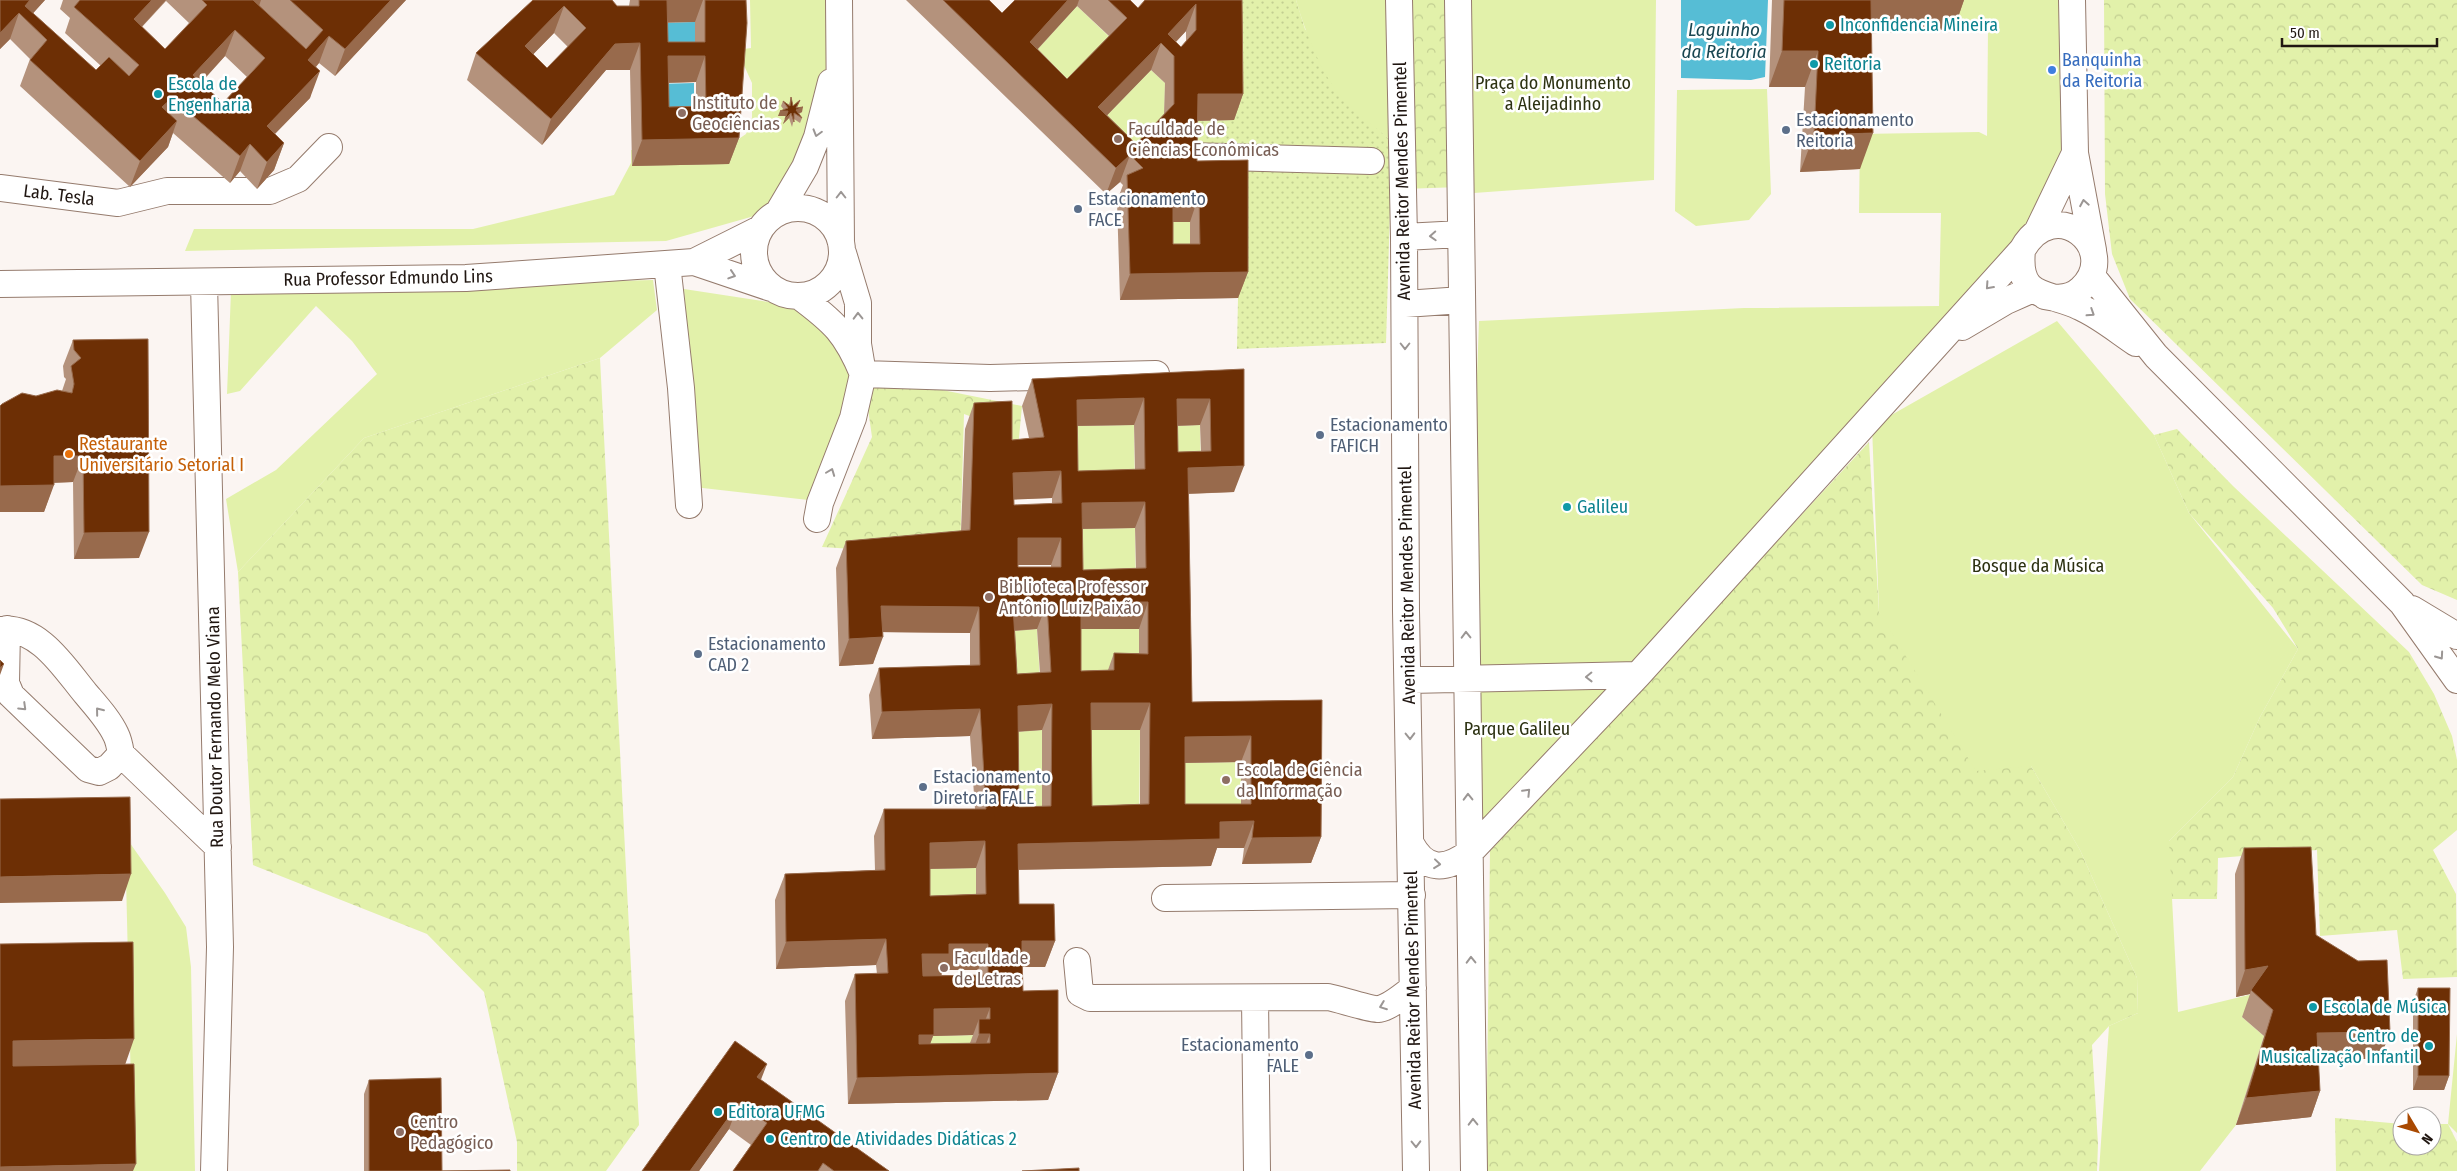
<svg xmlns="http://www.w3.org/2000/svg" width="2457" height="1171" font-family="'Fira Sans Condensed',sans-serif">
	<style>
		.grass { fill: url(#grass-dots) }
		.forest { fill: url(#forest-crowns) }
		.green { fill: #e2f1aa }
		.water { fill: #56bdd5 }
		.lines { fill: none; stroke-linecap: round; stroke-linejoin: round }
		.minor-casing { stroke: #957b6d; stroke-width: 28 }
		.minor { stroke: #fff; stroke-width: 26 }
		.wall { fill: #b4927c; fill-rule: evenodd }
		.shaded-wall { fill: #986a4c }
		.building { fill: #6d2f05; stroke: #986a4c; fill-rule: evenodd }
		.oneway { stroke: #9b9694 }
		.culture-dot { fill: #0f9aa8; stroke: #fff; stroke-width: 2 }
		.shop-dot { fill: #3f7fe0; stroke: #fff; stroke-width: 2 }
		.education-dot { fill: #8d6e63; stroke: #fff; stroke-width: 2 }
		.service-dot { fill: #5c6f8a; stroke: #fff; stroke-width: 2 }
		.food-dot { fill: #e8710a; stroke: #fff; stroke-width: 2 }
		.labels { text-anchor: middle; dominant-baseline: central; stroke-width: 5; stroke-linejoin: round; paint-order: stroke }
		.culture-label { font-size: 18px; fill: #0d838f; stroke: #fff; text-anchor: start }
		.shop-label { font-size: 18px; fill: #366cbe; stroke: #fff; text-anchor: start }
		.park-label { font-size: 18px; fill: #2c3111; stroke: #fff }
		.education-label { font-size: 18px; fill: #785e54; stroke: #fff; text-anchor: start }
		.service-label { font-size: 18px; fill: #4e5e75; stroke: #fff; text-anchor: start }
		.street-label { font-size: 18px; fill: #201611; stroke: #fff }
		.food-label { font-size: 18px; fill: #c56008; stroke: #fff; text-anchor: start }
		.water-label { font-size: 19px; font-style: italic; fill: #184651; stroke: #fff }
	</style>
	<defs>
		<pattern id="grass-dots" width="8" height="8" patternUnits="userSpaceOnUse" patternTransform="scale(1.25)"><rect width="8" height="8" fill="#e2f1aa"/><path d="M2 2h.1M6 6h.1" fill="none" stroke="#c2ce91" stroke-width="1.8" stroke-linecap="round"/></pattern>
		<pattern id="forest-crowns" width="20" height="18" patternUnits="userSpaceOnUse" patternTransform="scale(1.25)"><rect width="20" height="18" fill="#e2f1aa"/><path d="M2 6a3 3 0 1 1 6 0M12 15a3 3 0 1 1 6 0" fill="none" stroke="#c2ce91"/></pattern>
	</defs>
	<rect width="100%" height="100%" fill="#fbf5f2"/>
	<path class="grass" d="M1233,0H1296L1305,29L1373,124L1392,142L1386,343L1237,349L1238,298L1187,188L1188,121L1233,120Z"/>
	<path class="forest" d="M1400,0H1457L1460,187L1403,189Z
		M2104,0H2457V600L2422,585L2130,299L2112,254L2105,194Z
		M600,358L639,1125L606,1171H517V1142L484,992L427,934L253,865L238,572L364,438Z
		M863,374L1022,406L1018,448L1002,428L964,414L960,556L822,547L872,437Z
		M2177,429L2233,486L2409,652L2434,694L2452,736L2457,760V830L2433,850L2456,894L2457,977L2403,979L2397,930L2320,936L2317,850L2218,858L2217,899H2168L2169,841L2233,777L2260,717L2298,649L2273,608L2189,513L2154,435Z
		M1869,442L1879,612L2031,766L2080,850L2137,978L2138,1013L2109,1026L2092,1045L2098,1144L2097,1171H1486L1490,851Z
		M2335,1118L2402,1124V1146H2432V1124H2448L2457,1142V1171H2336Z"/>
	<path class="green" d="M750,0H834L840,53L775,210L666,241L185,251L194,229H473L614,195L631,163V150L727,147L746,134L752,118V83L737,50L751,48Z
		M1296,0H1399L1392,142C1376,127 1358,114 1343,98C1322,77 1304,28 1296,0Z
		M1458,0H1656L1654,180L1460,194Z
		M1954,0H2062L2070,135L2031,226L1641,664L1479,675L1475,431L1479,321L1744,308L1939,306L1941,213H1859L1860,134L1979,132L1987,136L1988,29L1954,28Z
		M1077,6L1117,44L1058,106L1020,68Z
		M1151,70L1165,83L1164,131L1126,170L1089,134Z
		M1767,89L1771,194L1749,220L1696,226L1675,211L1677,90Z
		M1163,222H1190V270L1164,271Z
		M653,280L657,310L600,358L364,438L238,572L226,499L276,470L377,374L352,341L316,306L240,391L227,394L231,291Z
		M684,289L801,307L823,327L855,380L817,501L694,487Z
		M2057,321L2154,435L2189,513L2298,649L2260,717L2233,777L2169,841L2178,1012L2257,993L2242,1017L2264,1036L2236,1125L2200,1171H2099L2109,1026L2138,1013L2137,978L2080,850L2031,766L1976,771L1879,612L1872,426Z
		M1134,425L1135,496L1068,498L1067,426Z
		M1200,425L1201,478H1168L1167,426Z
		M1135,528L1136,595L1073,596V529Z
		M1037,629L1041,698L1007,700L1004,631Z
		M1071,629H1139V680L1071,697Z
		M1638,675L1469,853L1467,679Z
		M1042,730V833H1009L1008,732Z
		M1081,730H1140L1139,830L1082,833Z
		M1241,762V830L1175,831V763Z
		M125,836L165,893L186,927L191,967L195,1171H133Z
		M976,868L977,921L921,922L920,869Z
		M2457,1034V1133L2448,1124Z
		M980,1035V1046L910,1061L924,1036Z"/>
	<path class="water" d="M1681,0H1768L1765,77L1751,80L1681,78Z
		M695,22L696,68L658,69L657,23Z
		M694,83V130L657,131L656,84Z"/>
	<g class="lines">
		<g class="minor-casing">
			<path id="minor" d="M839,0L841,243
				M1399,0L1404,237L1406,611L1416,1171
				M1458,0L1474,1171
				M2072,0L2075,153L2093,250
				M1188,156L1371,161
				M0,188L118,203L167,191H270L298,179L329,147
				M754 252a44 44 0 1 1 88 0a44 44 0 1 1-88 0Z
				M779,211L805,167L817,137L831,82
				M2038,230L2075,153
				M1404,237L1461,234
				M2022,250C2017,301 2048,291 2080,307C2100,316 2118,331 2136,343
				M694,262L760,229
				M667,264L681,388L689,505
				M2092,276L2156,356L2402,603L2457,680
				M204,283L220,947L214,1171
				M0,284L466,278L694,262L771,288
				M799,296C834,322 846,333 863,374L990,378L1156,374
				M1405,304L1462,300
				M1962,327L2006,301L2033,289
				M817,519L820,503L853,418L863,374L858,344V303L843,253
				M2412,609L2457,636
				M7,629L6,683L11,695L88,769L99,772L109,767L121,754
				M0,630C39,625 65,669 86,694C97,707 109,720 116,735C119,741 120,748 121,754L218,847
				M1409,680L1638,675
				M1411,844C1426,872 1446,870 1469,853L1638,675L2022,250C2055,191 2123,250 2081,289C2071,299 2058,299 2045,296
				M1165,898L1412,895
				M1077,961L1080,993L1090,998L1328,997C1339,999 1372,1010 1379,1009C1390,1007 1404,995 1413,988
				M1255,998L1257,1171"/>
		</g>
		<use href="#minor" class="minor"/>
	</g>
	<path class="wall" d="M0,0H45L33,13L96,70L101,66L65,33L70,18L60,9L63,0H406L335,76L319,63L316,67L310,98L275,134L284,143L274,170L257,189L240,171L230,183L173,133L168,147L130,187L20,86L30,59L10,39L0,49ZM166,1L189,23L165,49L142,27ZM225,56L247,77L223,103L201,83Z
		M533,0L617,6H629L630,0H746L739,138L729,164L632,166L630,70H606L542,145L467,80L476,53ZM667,22H695V42H668ZM554,33L568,47L547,68L533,54ZM696,82V106L669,107L668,83Z
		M906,0H989L1002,13L1015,0H1130L1138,8L1242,0L1243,94L1234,120L1197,121V161L1248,272L1238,298L1120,300L1117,201L1123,185L1120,182L1106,194ZM1077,6L1109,36L1067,79L1038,49ZM1186,31V41L1181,47L1176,42ZM1151,70L1165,83L1164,114L1136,144L1107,115ZM1173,222H1190V244H1173Z
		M1772,0H1964L1954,29L1872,33L1860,169L1800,172L1805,87H1769Z
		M791,97L793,106L800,100L797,108L802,112L799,114L802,118L800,123L794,119L792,127L789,118L783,124L786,116H778L784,110L781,106L783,101L789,105Z
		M148,339L139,558L74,559L73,482L54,483L44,512H0V406L62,391L66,379L64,377L63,366L73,340Z
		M1244,369L1234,492L1189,494L1192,702L1322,700L1321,837L1311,863L1242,864L1244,848H1217L1211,866L1019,870V904L1055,941L1045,967H1022L1023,991L1058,1073L1048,1100L848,1104L845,1001L855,974H877L876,965L776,969L775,900L785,874L875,870L874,836L884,809H975L970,736L872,739L869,695L879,668L970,666V633L883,632L873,664L839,666L836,568L846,541L961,531L965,429L974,403L1012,440L1029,438L1022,406L1032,379ZM1134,425L1135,470L1078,471L1077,426ZM1200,425L1201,452H1178L1177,426ZM1052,498V504L1014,505V499ZM1135,528L1136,569L1083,570L1082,529ZM1018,565H1051V567H1018ZM1037,629L1040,673L1017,674L1015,631ZM1081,629H1139V653H1114L1108,670L1081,671ZM1042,730V807H1019L1018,732ZM1091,730H1140V804L1092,806ZM1241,762V804H1185V763ZM976,868V894L930,896V869ZM943,970H978V975H941ZM973,1035L970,1043L930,1044L933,1036Z
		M2244,848L2316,935L2380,1059H2318L2320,1091L2311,1117L2236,1125L2264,1036L2242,1017L2250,994L2236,997L2235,874Z
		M2418,988L2449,1076L2444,1090H2413V1002Z
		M369,1080L442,1171H510H364V1094Z
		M761,1080L889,1171H733L751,1145L729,1129L699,1171H642Z"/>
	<path class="shaded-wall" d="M30,0H45L27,20L25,6Z
		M152,0H166L124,46L134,19Z
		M251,0H261L259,6Z
		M391,0H406L335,76L345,49Z
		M665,0H703L695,22L657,23Z
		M1068,0H1079L1077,6L1020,68L1030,42Z
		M1870,0H1964L1954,29L1858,34Z
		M1196,4L1186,31L1168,50V34Z
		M564,6L554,33L515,73L525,46Z
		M19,13L10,39L0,49V33Z
		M235,30L225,56L183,102L193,75Z
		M329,36L319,63L299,86L308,60Z
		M640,43L630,70H606L542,145L551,119L615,44Z
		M1161,43L1151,70L1089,134L1098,107Z
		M1782,51H1818L1805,87H1769Z
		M668,56H705L696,82L658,83Z
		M320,71L310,98L257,152L267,126Z
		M1198,94H1243L1234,120L1188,121Z
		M172,98L162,125V107Z
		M803,107L802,112L797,114L796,110Z
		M780,111H788L787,116H778Z
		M791,113L789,118L783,124L785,119Z
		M177,121L168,147L130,187L140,161Z
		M1873,133L1860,169L1800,172L1814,135Z
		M739,138L729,164L632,166L642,140Z
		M284,143L274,170L257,189L267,162Z
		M250,144L240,171L230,183L240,156Z
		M1130,155L1120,182L1106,194L1116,168Z
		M1199,195L1190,222H1163L1173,196Z
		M1248,272L1238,298L1120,300L1130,274Z
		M1144,398L1134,425L1067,426L1077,400Z
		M1177,399H1210L1200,425L1167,426Z
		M54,456H83L73,482L44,483Z
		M1244,466L1234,492L1179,494L1188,468Z
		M1061,471L1052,498L1003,500L1013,473Z
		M54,485L44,512H0V486Z
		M1145,502L1135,528L1073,529L1082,503Z
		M149,532L139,558L74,559L84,533Z
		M1018,538H1061L1051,565H1008Z
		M1081,602H1148L1139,629H1071Z
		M1047,603L1037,629L1004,631L1013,605Z
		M881,606L979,607L970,633L872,632Z
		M883,637L873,664L839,666L849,639Z
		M4,664L0,675V668Z
		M1091,703H1150L1140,730H1081Z
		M1052,704L1042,730L1008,732L1018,706Z
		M980,709L970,736L872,739L882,712Z
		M1251,736L1241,762L1175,763L1185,737Z
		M1254,821L1244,848H1217L1211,866L1009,870L1018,844L1220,822Z
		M1321,837L1311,863L1242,864L1252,838Z
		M985,841L976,868L920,869L930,843Z
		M131,874L122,901L0,903V877Z
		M886,939L876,965L776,969L786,942Z
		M1022,941H1055L1045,967H1013Z
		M949,944H988L978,970H943L940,980H913L922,954Z
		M2268,966L2251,990L2250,994L2236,997L2245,970Z
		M990,1008L980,1034H990L980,1060L969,1061L979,1034V1019L973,1035L933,1036L924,1061H910L919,1035L934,1009Z
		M2390,1032L2380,1059H2307L2317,1033Z
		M134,1039L125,1065L4,1068L13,1041Z
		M767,1064L757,1090V1077Z
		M1058,1073L1048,1100L848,1104L857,1078Z
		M2418,1076H2449L2444,1090H2413Z
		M2320,1091L2311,1117L2236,1125L2246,1098Z
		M739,1103L729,1129L699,1171H690Z
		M136,1164L133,1171H0V1167Z"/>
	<path class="building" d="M0,0H30L25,6L96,70L109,57L129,76L139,65L74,7L80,0H152L134,19L165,49L207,5L202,0H253L306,49L323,30L290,0H391L345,49L329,36L308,60L320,71L267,126L284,143L267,162L250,144L240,156L172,98L162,107L177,121L140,161L30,60L47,40L19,13L0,33ZM235,30L265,58L223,103L193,75Z
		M533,0H612L617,6H639V0H667L668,42H705V0H746L747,23L739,138L642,140L640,43L615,44L551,119L476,53ZM564,6L586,28L547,68L525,46ZM668,56H705L706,106L669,107Z
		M943,0H989L1002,13L1015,0H1068L1030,42L1067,79L1127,18L1108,0H1130L1138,8L1145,0H1242L1243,94H1198L1197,161L1248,160V272L1130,274L1127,175L1143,168L1130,155L1116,168ZM1196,4V30L1181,47L1168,34ZM1161,43L1174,56V104L1136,144L1098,107ZM1199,195L1200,244H1173V196Z
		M1784,0H1871L1873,133L1814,135L1818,51H1782Z
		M791,97L793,106L800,100L796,108L803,107L796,110L802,118L794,113V122L791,113L785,119L788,111H780L788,108L783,101L790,106Z
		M148,339L149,532L84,533L83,456H54V485L0,486V406L2,404L22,393L36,396L57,390L72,393L74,384L71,366L81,358L74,350L73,340Z
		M1244,369V466L1188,468L1192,702L1322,700L1321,837L1252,838L1254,821L1220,822V839L1018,844L1019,904H1054L1055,941H1022V956L1023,991L1058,990V1073L857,1078L855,974L888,973L886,939L786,942L785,874L885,870L884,809H986L980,709L882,712L879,668L980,665L979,607L881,606L883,637L849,639L846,541L970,530L974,403L1012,401V440L1044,437L1032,379ZM1144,398L1145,469L1078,471L1077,400ZM1177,399H1210L1211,451L1178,452ZM1061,471L1062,503L1014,505L1013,473ZM1145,502L1146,568L1083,570L1082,503ZM1018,538H1061V567H1018ZM1081,602H1148V654L1114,653V670L1081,671ZM1047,603L1051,672L1017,674L1013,605ZM1091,703H1150L1149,804L1092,806ZM1052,704L1051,806L1019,807L1018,706ZM1251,736V804H1185V737ZM985,841L986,894L930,896V843ZM949,944H988V975L923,976L922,954H949ZM990,1008V1019H979V1034H990V1043L919,1044V1035H934V1009Z
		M0,660L4,664L0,668Z
		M130,797L131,874L0,877V799Z
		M2311,847L2316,935L2358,961L2387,960L2390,1032L2317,1033L2320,1091L2246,1098L2273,1010L2251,990L2268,966L2245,970L2244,848Z
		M133,942L134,1039L13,1041V1066L134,1064L136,1164L0,1167V944Z
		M2418,988H2450L2449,1076H2418Z
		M735,1041L767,1064L757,1077L889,1171H834L823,1163L818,1171H733L767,1123L739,1103L690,1171H642Z
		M441,1078L442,1171L510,1170V1171H369V1080Z
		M1079,1168V1171H1022Z"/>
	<defs><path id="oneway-chevron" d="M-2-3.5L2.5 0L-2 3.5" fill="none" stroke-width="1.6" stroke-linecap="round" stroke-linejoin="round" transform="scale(1.25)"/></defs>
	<g class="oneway">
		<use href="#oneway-chevron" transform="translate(817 133) rotate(106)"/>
		<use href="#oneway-chevron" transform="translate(841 195) rotate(-90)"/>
		<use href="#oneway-chevron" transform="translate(2084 203) rotate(-100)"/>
		<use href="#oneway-chevron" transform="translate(1433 236) rotate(177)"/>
		<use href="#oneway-chevron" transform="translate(732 275) rotate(18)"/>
		<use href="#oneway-chevron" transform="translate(1989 286) rotate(132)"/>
		<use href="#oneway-chevron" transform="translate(2091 313) rotate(33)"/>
		<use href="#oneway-chevron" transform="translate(858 316) rotate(-91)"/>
		<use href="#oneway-chevron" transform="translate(1405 346) rotate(90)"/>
		<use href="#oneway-chevron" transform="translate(831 472) rotate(-69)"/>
		<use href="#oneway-chevron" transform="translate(1466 635) rotate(-91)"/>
		<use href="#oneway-chevron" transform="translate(2440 656) rotate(55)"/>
		<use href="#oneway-chevron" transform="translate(1589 677) rotate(179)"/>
		<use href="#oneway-chevron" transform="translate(23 707) rotate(44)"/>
		<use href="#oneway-chevron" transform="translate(99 711) rotate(-129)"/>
		<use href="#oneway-chevron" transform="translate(1410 736) rotate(89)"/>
		<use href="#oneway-chevron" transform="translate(1527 792) rotate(-46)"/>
		<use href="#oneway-chevron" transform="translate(1468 797) rotate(-91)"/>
		<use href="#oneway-chevron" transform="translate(1437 864) rotate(6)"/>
		<use href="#oneway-chevron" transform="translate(1471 960) rotate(-91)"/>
		<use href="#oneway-chevron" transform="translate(1383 1006) rotate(159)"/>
		<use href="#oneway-chevron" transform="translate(1473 1122) rotate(-91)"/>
		<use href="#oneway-chevron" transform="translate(1416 1144) rotate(89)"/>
	</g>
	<g class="culture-dot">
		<circle cx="1830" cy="25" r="5"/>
		<circle cx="1814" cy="64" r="5"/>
		<circle cx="158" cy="94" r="5"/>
		<circle cx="1567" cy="507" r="5"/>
		<circle cx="2313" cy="1007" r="5"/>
		<circle cx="2429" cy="1046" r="5"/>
		<circle cx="718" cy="1112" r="5"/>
		<circle cx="770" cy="1139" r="5"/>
	</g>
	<circle class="shop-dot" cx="2052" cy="70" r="5"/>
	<g class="education-dot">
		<circle cx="682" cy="113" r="5"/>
		<circle cx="1118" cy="139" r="5"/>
		<circle cx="989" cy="597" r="5"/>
		<circle cx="1226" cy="780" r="5"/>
		<circle cx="944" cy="968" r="5"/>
		<circle cx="400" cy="1132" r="5"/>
	</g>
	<g class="service-dot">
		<circle cx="1786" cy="130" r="5"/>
		<circle cx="1078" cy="209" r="5"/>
		<circle cx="1320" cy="435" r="5"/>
		<circle cx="698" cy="654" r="5"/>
		<circle cx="923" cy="787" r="5"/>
		<circle cx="1309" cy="1055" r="5"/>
	</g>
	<circle class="food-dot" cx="69" cy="454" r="5"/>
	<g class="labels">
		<g class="culture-label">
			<text x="1840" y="25">Inconfidencia Mineira</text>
			<text x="1824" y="64">Reitoria</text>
			<text x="168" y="84">Escola de<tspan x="168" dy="21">Engenharia</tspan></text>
			<text x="1577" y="507">Galileu</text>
			<text x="2323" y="1007">Escola de Música</text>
			<text x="2419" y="1036" text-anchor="end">Centro de<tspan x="2419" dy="21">Musicalização Infantil</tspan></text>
			<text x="728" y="1112">Editora UFMG</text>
			<text x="780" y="1139">Centro de Atividades Didáticas 2</text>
		</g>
		<g class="shop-label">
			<text x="2062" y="60">Banquinha<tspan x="2062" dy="21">da Reitoria</tspan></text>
		</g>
		<g class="park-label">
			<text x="1553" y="83">Praça do Monumento<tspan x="1553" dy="21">a Aleijadinho</tspan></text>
			<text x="2038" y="566">Bosque da Música</text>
			<text x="1517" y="729">Parque Galileu</text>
		</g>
		<g class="education-label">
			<text x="692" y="103">Instituto de<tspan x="692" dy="21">Geociências</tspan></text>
			<text x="1128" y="129">Faculdade de<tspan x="1128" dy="21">Ciências Econômicas</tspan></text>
			<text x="999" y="587">Biblioteca Professor<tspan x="999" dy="21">Antônio Luiz Paixão</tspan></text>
			<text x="1236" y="770">Escola de Ciência<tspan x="1236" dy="21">da Informação</tspan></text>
			<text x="954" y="958">Faculdade<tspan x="954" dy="21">de Letras</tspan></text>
			<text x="410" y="1122">Centro<tspan x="410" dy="21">Pedagógico</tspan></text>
		</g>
		<g class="service-label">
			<text x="1796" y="120">Estacionamento<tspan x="1796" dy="21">Reitoria</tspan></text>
			<text x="1088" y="199">Estacionamento<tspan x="1088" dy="21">FACE</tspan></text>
			<text x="1330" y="425">Estacionamento<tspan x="1330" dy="21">FAFICH</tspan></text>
			<text x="708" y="644">Estacionamento<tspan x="708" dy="21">CAD 2</tspan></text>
			<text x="933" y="777">Estacionamento<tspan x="933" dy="21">Diretoria FALE</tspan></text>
			<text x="1299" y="1045" text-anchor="end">Estacionamento<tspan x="1299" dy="21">FALE</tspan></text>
		</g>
		<g class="street-label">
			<text transform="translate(1402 181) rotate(-91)">Avenida Reitor Mendes Pimentel</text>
			<text transform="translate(59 195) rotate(7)">Lab. Tesla</text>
			<text transform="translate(388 278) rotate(-1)">Rua Professor Edmundo Lins</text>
			<text transform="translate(1407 585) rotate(-91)">Avenida Reitor Mendes Pimentel</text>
			<text transform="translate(215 727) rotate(-91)">Rua Doutor Fernando Melo Viana</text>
			<text transform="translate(1413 990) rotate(-91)">Avenida Reitor Mendes Pimentel</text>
		</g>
		<g class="food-label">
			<text x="79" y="444">Restaurante<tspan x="79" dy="21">Universitário Setorial I</tspan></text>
		</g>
		<g class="water-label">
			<text x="1724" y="29">Laguinho<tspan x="1724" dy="22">da Reitoria</tspan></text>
		</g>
	</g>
	<g transform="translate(2417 1131) rotate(128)"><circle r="24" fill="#ffffff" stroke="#a6a2a0"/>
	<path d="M0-4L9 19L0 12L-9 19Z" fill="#a94901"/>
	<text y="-8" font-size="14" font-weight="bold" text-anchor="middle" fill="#201611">N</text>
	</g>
	<path d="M2282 38v8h155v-8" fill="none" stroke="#201611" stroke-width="2.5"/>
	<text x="2290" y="38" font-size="15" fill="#201611" stroke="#ffffff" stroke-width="4" paint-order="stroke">50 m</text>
</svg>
